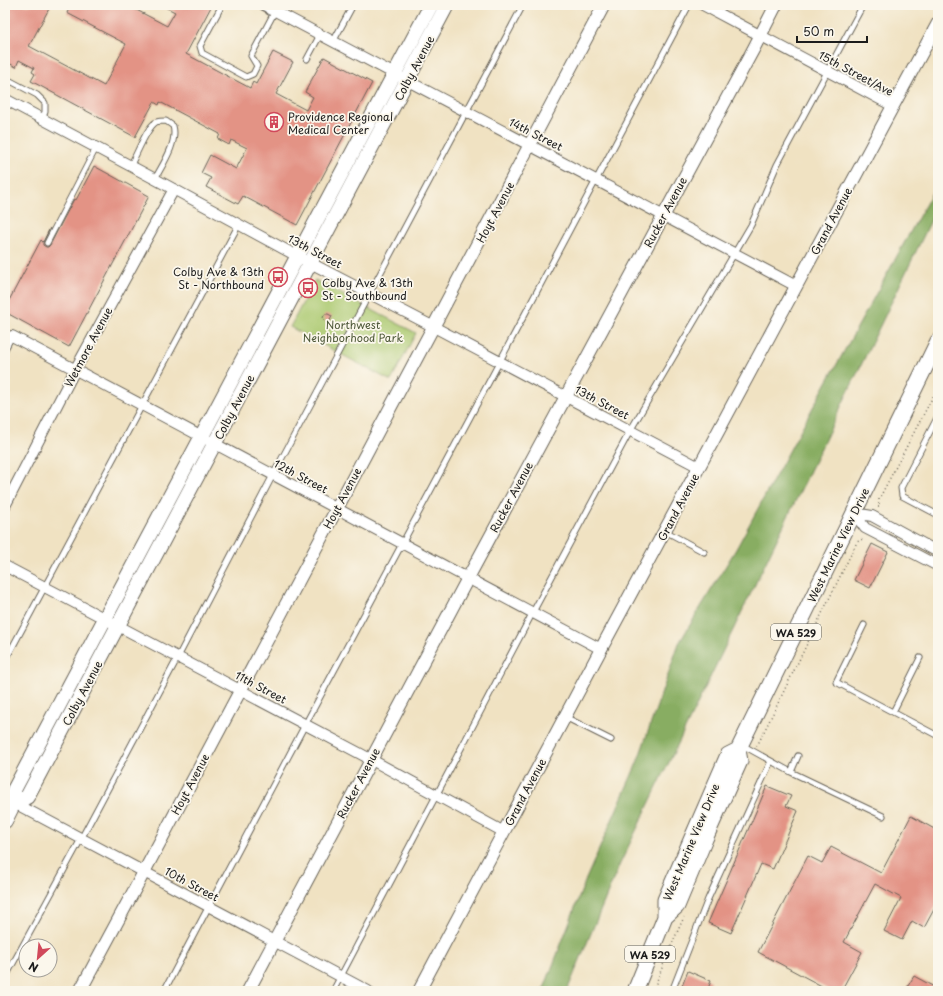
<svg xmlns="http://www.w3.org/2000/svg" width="943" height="996" font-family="'Playpen Sans',sans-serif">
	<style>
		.green { fill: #abc970; stroke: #647246 }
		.forest { fill: #88ad62; stroke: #52643f }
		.building { fill: #e39385 }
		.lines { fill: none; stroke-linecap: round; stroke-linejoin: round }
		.service-casing { stroke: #666156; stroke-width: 7 }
		.minor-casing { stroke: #666156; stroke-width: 12 }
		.tertiary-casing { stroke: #666156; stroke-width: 14 }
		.secondary-casing { stroke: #666156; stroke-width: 16 }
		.primary-casing { stroke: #666156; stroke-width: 17 }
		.path { stroke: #666156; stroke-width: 1.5; stroke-dasharray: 1 3; stroke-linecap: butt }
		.service { stroke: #fff; stroke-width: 5 }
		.minor { stroke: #fff; stroke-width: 10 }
		.tertiary { stroke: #fff; stroke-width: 12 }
		.secondary { stroke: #fff; stroke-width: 14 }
		.primary { stroke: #fff; stroke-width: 15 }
		.labels { text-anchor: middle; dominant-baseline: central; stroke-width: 3.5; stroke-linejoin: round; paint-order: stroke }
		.shield { fill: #fbf7ec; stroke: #5f5e5a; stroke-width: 1 }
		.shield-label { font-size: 10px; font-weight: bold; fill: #1c1c1c }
		.street-label { font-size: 11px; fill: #1c1c1c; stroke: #fbf7ec }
		.poi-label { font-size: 11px; fill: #1c1c1c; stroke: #fbf7ec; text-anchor: start }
		.park-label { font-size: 11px; fill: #4e5939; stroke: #fbf7ec }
	</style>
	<rect width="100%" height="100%" fill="#fbf7ec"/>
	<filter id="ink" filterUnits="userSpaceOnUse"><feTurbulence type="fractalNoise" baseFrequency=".025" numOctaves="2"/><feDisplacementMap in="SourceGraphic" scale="8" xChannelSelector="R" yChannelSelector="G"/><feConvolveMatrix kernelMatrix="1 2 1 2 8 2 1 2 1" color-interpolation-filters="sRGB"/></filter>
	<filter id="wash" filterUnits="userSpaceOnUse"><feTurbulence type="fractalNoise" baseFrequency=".012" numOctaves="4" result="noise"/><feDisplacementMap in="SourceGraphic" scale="16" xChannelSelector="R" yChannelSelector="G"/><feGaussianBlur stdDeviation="0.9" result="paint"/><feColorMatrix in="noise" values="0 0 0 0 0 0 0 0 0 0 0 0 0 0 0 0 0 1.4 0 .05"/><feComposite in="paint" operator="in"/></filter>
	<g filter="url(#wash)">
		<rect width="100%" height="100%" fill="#f0e2c2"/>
		<path class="green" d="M315,280L416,333L391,381L290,327Z"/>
		<path class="forest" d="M938,182V206L619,866L567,991H543L586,879L637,763L679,643L736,549L812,409Z"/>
		<g id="blocks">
			<path class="building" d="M5,5H51L29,46L104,86L126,44L67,13L71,5H127L167,26L175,12L161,5H212L186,54L250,88L253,82L256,84L273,52L293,62L276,94L306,110L313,97L305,92L324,57L372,83L297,225L243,196L238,204L206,187L211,178L201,173L210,155L236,169L247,148L231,140L229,145L218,139L220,134L160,102L159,105L154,102L135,137L31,81L35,74L32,72L34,68L19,60L16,67L5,61Z
				M94,166L149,196L69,347L5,312V308L41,240L43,242L50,228L43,243V245L46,247H48L50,245L74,199L76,200Z
				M325,314H328L332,316L329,323L324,320L323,317Z
				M872,544L888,552L870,588L854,580Z
				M767,786L791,796L786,806L798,811L773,869L761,864L731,933L708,923Z
				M911,816L938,831V902L924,928L912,921L902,940L884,931L901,898L875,884L844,942L862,952L841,991H831L758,952L808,856L822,863L831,847L881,873Z
				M688,971L711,981L707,991H680Z
				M914,976L938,989V991H905Z"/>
		</g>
	</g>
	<g filter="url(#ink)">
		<use href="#blocks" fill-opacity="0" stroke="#666156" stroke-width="1"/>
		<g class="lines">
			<g class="service-casing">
				<path id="service" d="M222,5L200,46L202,53L246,77L253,74L257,66L251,56L275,11
					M333,42L353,5
					M307,59L320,35
					M5,78L37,95L45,103V112L42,119
					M130,166C137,155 146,128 156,122C159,121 163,121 166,121L173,126C178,142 163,164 155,179
					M47,243L96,148
					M5,349L12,336
					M938,416L901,488L902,496L938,515
					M665,531L704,552
					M864,625L836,682L938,736
					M5,661L239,224
					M893,712L920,658
					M565,717L611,740
					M742,745L791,772L883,816
					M791,772L798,756
					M5,978L81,839L178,657L273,475L523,5
					M164,991C212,902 258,812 306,723C434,484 563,245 689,5
					M333,991L533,612L630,431L751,225L777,165L863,5
					M672,991L708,899L771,761"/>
			</g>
			<g class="minor-casing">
				<path id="minor" d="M264,5C442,99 619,192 796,286
					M703,5L893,106
					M5,99L155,179L297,256L434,327L699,467
					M12,336L601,649
					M5,506L75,370L174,189
					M854,513L865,528L938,566
					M854,513L872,516L938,552
					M5,566L359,753L504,832
					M5,798L368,991"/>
			</g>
			<g class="tertiary-casing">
				<path id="tertiary" d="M271,9L273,5
					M80,991L144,872L604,5
					M248,991L468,578L754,48L776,5
					M419,991L601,649L699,467L893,106L938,23"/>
			</g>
			<g class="secondary-casing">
				<path id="secondary" d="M14,803L27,797L447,5
					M5,821L14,803V790L15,788L431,5"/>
			</g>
			<g class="primary-casing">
				<path id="primary" d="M665,917L677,906L705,839L740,761L738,750L938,341
					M635,991L665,917V900L728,755L738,750"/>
			</g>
			<path class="path" d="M878,507H879V499L938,387
				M757,746L857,542L863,539
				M653,991L667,955L684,917"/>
			<use href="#service" class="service"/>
			<use href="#minor" class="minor"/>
			<use href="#tertiary" class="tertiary"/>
			<use href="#secondary" class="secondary"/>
			<use href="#primary" class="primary"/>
		</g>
	</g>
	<defs>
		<g id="building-ring" transform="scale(1)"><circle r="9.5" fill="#fbf7ec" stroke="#d1495b" stroke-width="1.5"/><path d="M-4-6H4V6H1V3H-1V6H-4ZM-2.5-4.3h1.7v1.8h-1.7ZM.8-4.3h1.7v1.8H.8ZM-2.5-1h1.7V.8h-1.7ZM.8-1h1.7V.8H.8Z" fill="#d1495b"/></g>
		<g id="bus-ring" transform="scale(1)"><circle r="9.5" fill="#fbf7ec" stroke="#d1495b" stroke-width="1.5"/><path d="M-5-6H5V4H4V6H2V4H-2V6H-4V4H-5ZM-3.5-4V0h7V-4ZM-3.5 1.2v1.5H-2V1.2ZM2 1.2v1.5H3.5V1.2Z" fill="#d1495b"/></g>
	</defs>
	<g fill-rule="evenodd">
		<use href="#building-ring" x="274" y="122"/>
		<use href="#bus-ring" x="278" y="277"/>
		<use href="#bus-ring" x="308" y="288"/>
	</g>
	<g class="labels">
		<g class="shield">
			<rect x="771" y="624" width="50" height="16" rx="3"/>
			<rect x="625" y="946" width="50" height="16" rx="3"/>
		</g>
		<g class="shield-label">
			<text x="796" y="632">WA 529</text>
			<text x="650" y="954">WA 529</text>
		</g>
		<g class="street-label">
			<text transform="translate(414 68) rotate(-62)">Colby Avenue</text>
			<text transform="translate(856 73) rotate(28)">15th Street/Ave</text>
			<text transform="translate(536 134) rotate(27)">14th Street</text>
			<text transform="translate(495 212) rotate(-62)">Hoyt Avenue</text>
			<text transform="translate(665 212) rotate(-62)">Rucker Avenue</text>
			<text transform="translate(831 221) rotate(-62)">Grand Avenue</text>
			<text transform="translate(315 251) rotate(28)">13th Street</text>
			<text transform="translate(88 347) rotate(-62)">Wetmore Avenue</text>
			<text transform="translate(602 402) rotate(28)">13th Street</text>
			<text transform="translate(234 407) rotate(-62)">Colby Avenue</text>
			<text transform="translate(301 476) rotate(28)">12th Street</text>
			<text transform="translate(511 497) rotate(-62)">Rucker Avenue</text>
			<text transform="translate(342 498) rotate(-62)">Hoyt Avenue</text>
			<text transform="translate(678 507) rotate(-62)">Grand Avenue</text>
			<text transform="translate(838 545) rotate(-64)">West Marine View Drive</text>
			<text transform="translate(261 687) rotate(28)">11th Street</text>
			<text transform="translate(82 693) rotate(-62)">Colby Avenue</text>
			<text transform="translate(358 783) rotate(-62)">Rucker Avenue</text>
			<text transform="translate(190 784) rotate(-62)">Hoyt Avenue</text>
			<text transform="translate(525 792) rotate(-62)">Grand Avenue</text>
			<text transform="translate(691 842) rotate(-67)">West Marine View Drive</text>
			<text transform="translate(192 884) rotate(28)">10th Street</text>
		</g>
		<g class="poi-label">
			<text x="288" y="116">Providence Regional<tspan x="288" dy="13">Medical Center</tspan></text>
			<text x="264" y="271" text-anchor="end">Colby Ave &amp; 13th<tspan x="264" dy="13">St - Northbound</tspan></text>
			<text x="322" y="282">Colby Ave &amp; 13th<tspan x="322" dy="13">St - Southbound</tspan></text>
		</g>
		<g class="park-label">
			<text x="353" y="324">Northwest<tspan x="353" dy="13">Neighborhood Park</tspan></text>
		</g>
	</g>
	<rect width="943" height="996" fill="none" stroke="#fbf7ec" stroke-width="20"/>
	<g transform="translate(38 958) rotate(207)"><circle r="19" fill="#fbf7ec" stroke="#a29f99"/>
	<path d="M0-3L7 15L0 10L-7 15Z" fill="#d1495b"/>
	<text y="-6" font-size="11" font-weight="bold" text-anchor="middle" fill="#1c1c1c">N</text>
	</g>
	<path d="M797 36v6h70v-6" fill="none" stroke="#1c1c1c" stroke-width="2"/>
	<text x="803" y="36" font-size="12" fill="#1c1c1c" stroke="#fbf7ec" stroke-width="3" paint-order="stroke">50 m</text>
</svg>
